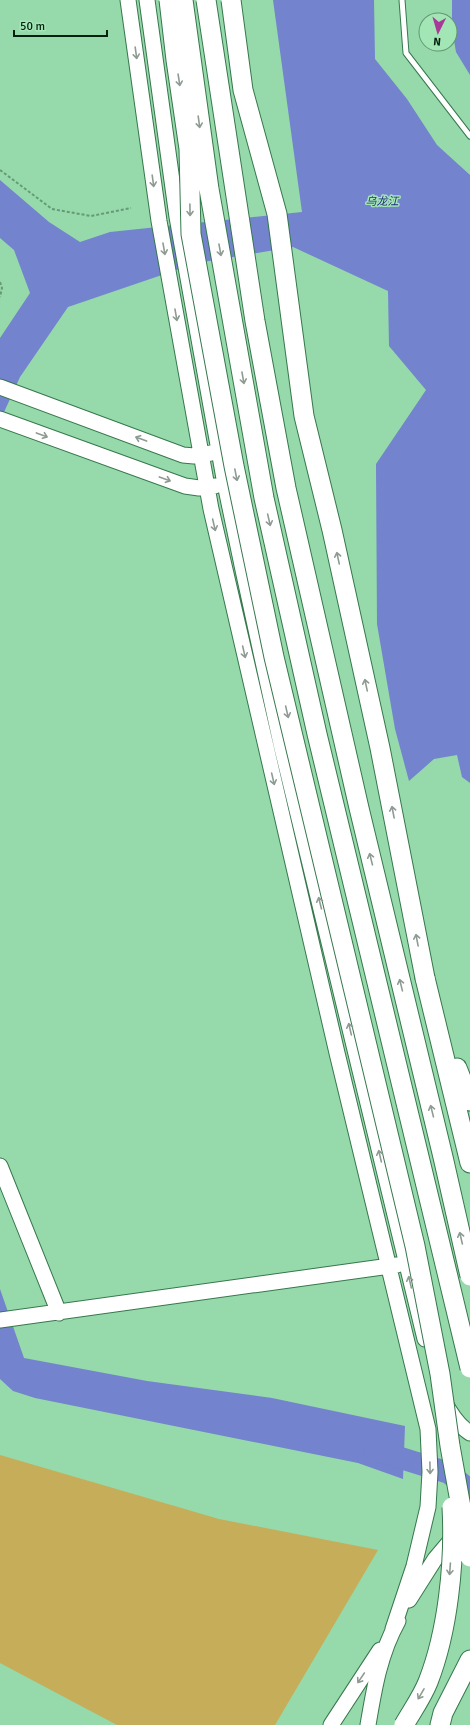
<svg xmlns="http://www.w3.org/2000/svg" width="470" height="1725" font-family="Signika,'Noto Sans SC',sans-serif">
  <rect width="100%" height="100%" fill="#96d9aa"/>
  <path fill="#c6ad59" d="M 0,1455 L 219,1519 L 378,1550 L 275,1725 L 117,1725 L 0,1663 Z"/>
  <path fill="#7383ce" d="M 273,0 L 374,0 L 375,59 L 407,99 L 437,145 L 470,175 L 470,783 L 462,777 L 457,755 L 434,759 L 409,781 L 395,729 L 377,624 L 376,464 L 426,390 L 389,346 L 388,291 L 293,247 L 197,263 L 68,307 L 20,377 L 0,421 L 0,338 L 30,293 L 14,250 L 0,238 L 0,180 L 49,222 L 80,242 L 110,232 L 302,212 Z
    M 452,0 L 470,0 L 470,75 L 456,52 L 452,29 Z
    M 0,1289 L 24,1358 L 147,1381 L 272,1398 L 405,1426 L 403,1479 L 358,1463 L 35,1398 L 13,1391 L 0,1379 Z"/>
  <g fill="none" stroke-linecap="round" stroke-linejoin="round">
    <path stroke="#7383ce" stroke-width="22" d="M 375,1450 L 449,1473 L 470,1491"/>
    <defs>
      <path id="lane" d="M 402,0 L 406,53 L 470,136"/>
      <path id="secondary" d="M 128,0 L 159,221 L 211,509 L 337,1053 L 428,1429 L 430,1472 L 428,1507 L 414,1566 L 393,1629
        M 147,0 L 177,217 L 225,484 L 243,570 L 281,744 L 425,1339
        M 0,387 L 183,455 L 194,456 L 211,453
        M 0,419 L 185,486 L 199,488 L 215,486
        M 0,1166 L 59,1313
        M 0,1320 L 397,1265
        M 444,1401 C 450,1413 459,1426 470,1433
        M 409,1600 L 435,1559 L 457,1533
        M 331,1725 L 380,1650
        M 368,1725 C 374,1689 380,1653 398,1621"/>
      <path id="highway" d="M 425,978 L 470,1163
        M 457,1068 L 470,1101
        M 440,1725 L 443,1713 L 470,1660"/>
    </defs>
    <use href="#lane" stroke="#36784d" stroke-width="7"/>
    <use href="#secondary" stroke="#36784d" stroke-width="17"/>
    <use href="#highway" stroke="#36784d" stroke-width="21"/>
    <path stroke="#649a75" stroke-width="2" stroke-dasharray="3 2" stroke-linecap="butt" d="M 0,170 L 52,209 L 91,216 L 131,208
      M 0,282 L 2,288 L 0,297"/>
    <use href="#lane" stroke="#fff" stroke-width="5"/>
    <use href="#secondary" stroke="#fff" stroke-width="15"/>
    <use href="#highway" stroke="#fff" stroke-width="19"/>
    <defs>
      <path id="highway-bridge" d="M 169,0 L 176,60 L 189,149 L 191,234 L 234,466 L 274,657 L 415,1246 L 440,1374 L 450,1446 L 470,1557
        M 183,0 L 209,189 L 264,498 L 317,734 L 470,1368
        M 206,0 L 255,321 L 286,488 L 359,808 L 443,1157 L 470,1276
        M 231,0 L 243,90 L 277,214 L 304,416 L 332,530 L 380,748 L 425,978
        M 404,1725 C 412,1711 422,1697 428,1682 C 448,1631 455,1562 452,1507"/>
    </defs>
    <use href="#highway-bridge" stroke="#36784d" stroke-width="21" stroke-linecap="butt"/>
    <use href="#highway-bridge" stroke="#fff" stroke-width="19"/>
  </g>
  <defs><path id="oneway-shaft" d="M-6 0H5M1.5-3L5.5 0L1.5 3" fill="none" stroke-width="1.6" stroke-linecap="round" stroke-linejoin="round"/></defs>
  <g stroke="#8e9b93">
    <use href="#oneway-shaft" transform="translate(136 53) rotate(82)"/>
    <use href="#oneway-shaft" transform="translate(179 80) rotate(81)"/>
    <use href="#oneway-shaft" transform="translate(199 122) rotate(82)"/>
    <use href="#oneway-shaft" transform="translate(153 181) rotate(82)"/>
    <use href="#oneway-shaft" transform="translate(190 210) rotate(89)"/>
    <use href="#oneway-shaft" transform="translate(164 249) rotate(80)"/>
    <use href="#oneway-shaft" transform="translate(220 250) rotate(80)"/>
    <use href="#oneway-shaft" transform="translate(176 315) rotate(80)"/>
    <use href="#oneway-shaft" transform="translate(243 378) rotate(80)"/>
    <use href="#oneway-shaft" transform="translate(42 435) rotate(20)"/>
    <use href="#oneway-shaft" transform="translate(141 439) rotate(-160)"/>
    <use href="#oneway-shaft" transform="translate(236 475) rotate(79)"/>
    <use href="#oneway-shaft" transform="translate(165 479) rotate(20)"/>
    <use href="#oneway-shaft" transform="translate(269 520) rotate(77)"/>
    <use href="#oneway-shaft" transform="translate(214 525) rotate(77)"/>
    <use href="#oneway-shaft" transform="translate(338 558) rotate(-102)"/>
    <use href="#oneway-shaft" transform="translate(244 652) rotate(77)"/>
    <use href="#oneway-shaft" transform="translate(366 685) rotate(-102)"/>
    <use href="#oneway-shaft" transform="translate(287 712) rotate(77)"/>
    <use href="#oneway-shaft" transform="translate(273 779) rotate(77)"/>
    <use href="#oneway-shaft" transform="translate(393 812) rotate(-101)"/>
    <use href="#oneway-shaft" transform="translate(371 859) rotate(-104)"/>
    <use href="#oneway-shaft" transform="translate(320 903) rotate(-104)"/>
    <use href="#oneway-shaft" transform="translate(417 940) rotate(-101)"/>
    <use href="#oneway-shaft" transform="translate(401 985) rotate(-104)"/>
    <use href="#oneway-shaft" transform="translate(350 1029) rotate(-103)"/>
    <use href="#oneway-shaft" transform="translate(432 1111) rotate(-104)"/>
    <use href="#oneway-shaft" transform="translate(380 1156) rotate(-103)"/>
    <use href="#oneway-shaft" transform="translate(461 1238) rotate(-103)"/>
    <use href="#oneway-shaft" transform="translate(410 1282) rotate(-103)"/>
    <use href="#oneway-shaft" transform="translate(430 1468) rotate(89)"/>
    <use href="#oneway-shaft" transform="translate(450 1569) rotate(94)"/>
    <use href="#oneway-shaft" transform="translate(361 1678) rotate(124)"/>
    <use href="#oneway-shaft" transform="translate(421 1694) rotate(120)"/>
  </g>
  <g text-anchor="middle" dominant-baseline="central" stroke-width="3" stroke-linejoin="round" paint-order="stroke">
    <g font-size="11" font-style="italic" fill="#232880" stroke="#a3e6b6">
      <text x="382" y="201">乌龙江</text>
    </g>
  </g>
  <g transform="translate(438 32) rotate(185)"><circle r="19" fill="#a3e6b6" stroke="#639773"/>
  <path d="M0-3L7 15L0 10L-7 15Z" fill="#a73a99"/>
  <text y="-6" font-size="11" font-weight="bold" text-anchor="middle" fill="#04200f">N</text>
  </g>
  <path d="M14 30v6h93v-6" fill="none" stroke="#04200f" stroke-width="2"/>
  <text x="20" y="30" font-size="12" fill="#04200f" stroke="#a3e6b6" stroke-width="3" paint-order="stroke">50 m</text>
</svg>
